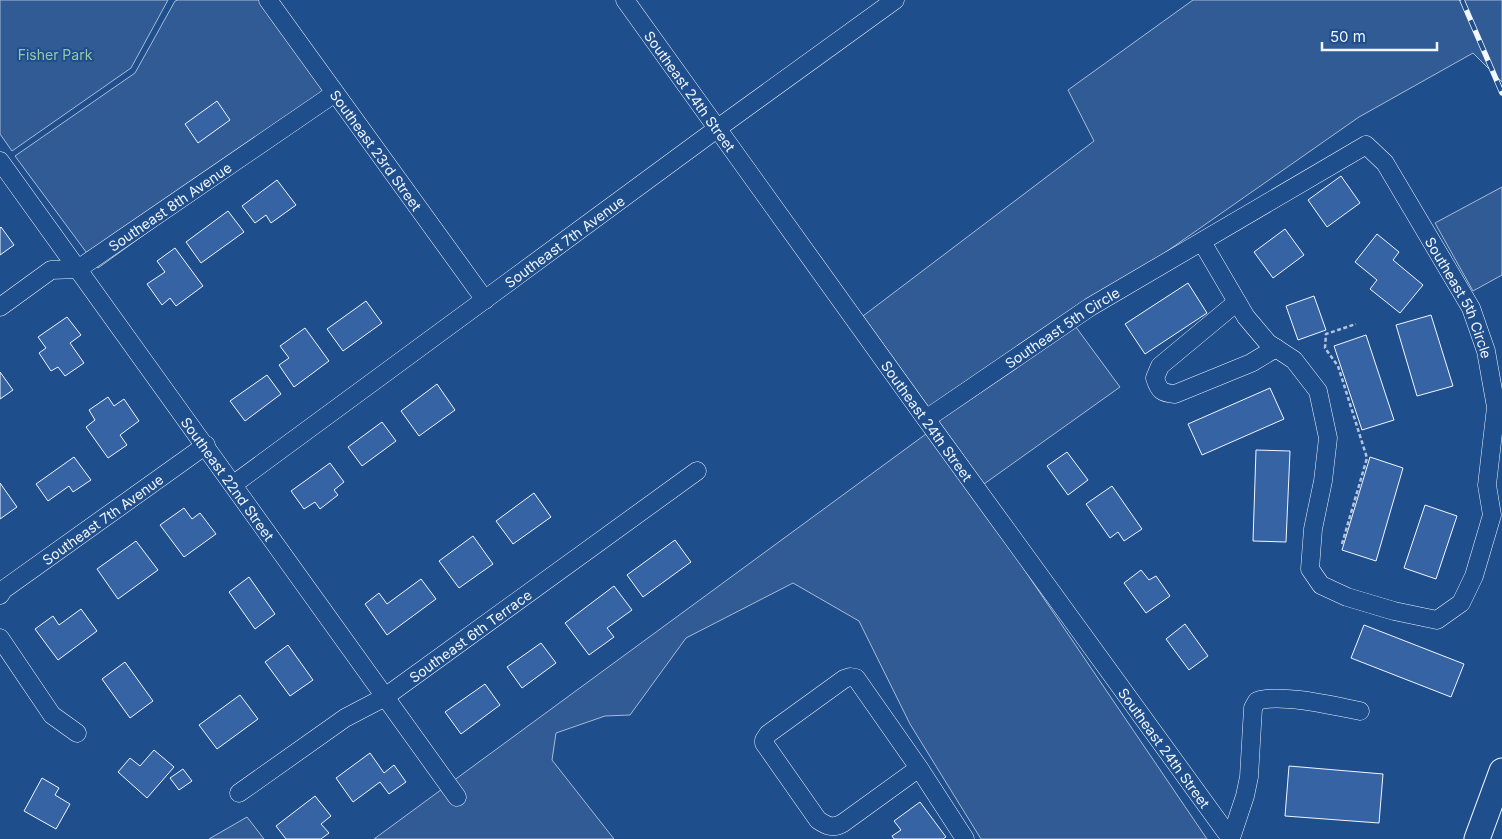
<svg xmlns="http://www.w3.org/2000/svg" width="1502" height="839" font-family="Inter,sans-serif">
  <rect width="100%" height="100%" fill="#1f4e8c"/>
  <path fill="#305b95" stroke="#a8bbd7" d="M 0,0 L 168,0 L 131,68 L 12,151 L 0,134 Z
    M 178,0 L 267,0 L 336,96 L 98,268 L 15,156 L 135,73 L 175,1 Z
    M 1193,0 L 1502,0 L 1502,82 L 1473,53 L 1359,117 L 1070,319 L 1120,387 L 984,484 L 863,316 L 1094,141 L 1068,90 Z
    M 1502,187 L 1502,275 L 1473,291 L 1435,223 Z
    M 926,434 L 1015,556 L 1207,839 L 981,839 L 910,724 L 859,621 L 793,583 L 686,638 L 630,715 L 605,716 L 556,733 L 552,760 L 614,839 L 374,839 Z
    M 247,817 L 264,839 L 209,839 Z"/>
  <path fill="#3563a3" stroke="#f2f6ff" d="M 217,101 L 230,120 L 198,143 L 185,124 Z
    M 1341,176 L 1360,203 L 1327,227 L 1308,200 Z
    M 277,180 L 296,205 L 271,223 L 266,215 L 255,223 L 242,206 Z
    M 228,211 L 244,232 L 201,263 L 186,242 Z
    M 1,227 L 14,245 L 0,255 L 0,228 Z
    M 1285,229 L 1304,255 L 1273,278 L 1254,252 Z
    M 1377,234 L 1399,252 L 1393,260 L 1423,285 L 1400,313 L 1370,289 L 1377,280 L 1355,262 Z
    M 175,248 L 203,286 L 176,306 L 170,298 L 162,305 L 147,284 L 165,272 L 157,261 Z
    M 1188,283 L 1207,313 L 1145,354 L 1125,324 Z
    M 1314,296 L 1326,330 L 1298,340 L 1286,306 Z
    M 366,301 L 382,323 L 343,351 L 327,329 Z
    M 1431,315 L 1453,386 L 1417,396 L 1396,325 Z
    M 67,317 L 81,335 L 70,343 L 84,363 L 65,376 L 58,367 L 51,371 L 39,353 L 46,348 L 38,337 Z
    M 305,328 L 329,361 L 294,387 L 279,365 L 289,358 L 280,346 Z
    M 1366,335 L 1394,420 L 1362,430 L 1334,346 Z
    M 0,372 L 13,390 L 0,399 Z
    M 267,375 L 281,394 L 245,421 L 230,401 Z
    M 437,384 L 455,410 L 419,436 L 401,411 Z
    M 1270,388 L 1284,419 L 1202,455 L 1188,424 Z
    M 108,397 L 114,406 L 124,399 L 139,421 L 120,435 L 127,445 L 108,458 L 86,427 L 95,420 L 89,410 Z
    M 382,422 L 396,441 L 362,466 L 348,447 Z
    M 1256,450 L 1290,451 L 1286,542 L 1253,541 Z
    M 1067,452 L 1088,480 L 1068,495 L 1047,466 Z
    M 74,457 L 91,480 L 73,492 L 69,486 L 48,501 L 36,484 Z
    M 1370,457 L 1403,468 L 1376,561 L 1342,550 Z
    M 330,463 L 344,482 L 334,490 L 338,495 L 320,509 L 315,502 L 304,509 L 291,491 Z
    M 0,483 L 17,507 L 0,519 Z
    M 1112,486 L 1142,529 L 1124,541 L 1118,532 L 1110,538 L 1086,504 Z
    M 534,493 L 551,517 L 513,544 L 496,521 Z
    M 1425,505 L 1457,516 L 1436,579 L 1404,568 Z
    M 184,508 L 192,519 L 200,513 L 216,534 L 184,557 L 160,525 Z
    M 473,536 L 493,564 L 459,588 L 439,561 Z
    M 675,540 L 691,562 L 643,597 L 627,575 Z
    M 136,541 L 158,570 L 118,599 L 97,569 Z
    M 1141,570 L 1149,580 L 1156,576 L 1170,596 L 1146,613 L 1124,583 Z
    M 249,577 L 275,614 L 255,629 L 229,592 Z
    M 421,579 L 436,599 L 387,635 L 365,604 L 379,593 L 387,604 Z
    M 614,586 L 632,610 L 607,628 L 614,637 L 589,655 L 565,623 Z
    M 81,609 L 97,631 L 58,660 L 35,629 L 53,616 L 59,625 Z
    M 1185,624 L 1208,656 L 1189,670 L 1166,639 Z
    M 1364,625 L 1464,664 L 1451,697 L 1351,658 Z
    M 541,643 L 556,663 L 522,688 L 507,667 Z
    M 288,645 L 313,680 L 290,696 L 265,662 Z
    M 125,662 L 153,701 L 130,718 L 102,679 Z
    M 485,684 L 500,705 L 461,734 L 445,712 Z
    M 240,695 L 258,719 L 217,749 L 199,725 Z
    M 154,750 L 174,767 L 147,798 L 118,772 L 130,758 L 140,766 Z
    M 370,753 L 384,773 L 394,765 L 406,782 L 389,794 L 380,782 L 353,802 L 336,778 Z
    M 1289,766 L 1383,774 L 1379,823 L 1285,816 Z
    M 183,769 L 192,781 L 179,790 L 170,778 Z
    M 42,778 L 59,788 L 55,795 L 70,804 L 56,829 L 24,811 Z
    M 315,796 L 331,816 L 321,824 L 329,833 L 321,839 L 286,839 L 276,826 Z
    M 920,802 L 946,837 L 943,839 L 894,839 L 892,836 L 901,830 L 894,821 Z"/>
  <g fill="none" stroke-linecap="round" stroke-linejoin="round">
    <defs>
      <g id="minor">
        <path id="s1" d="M 268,0 L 485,300"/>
        <path id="s2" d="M 625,0 L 926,419 L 1231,839"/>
        <path id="s3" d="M 0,161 L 457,797"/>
        <path d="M 1237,302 L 1160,366 L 1155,378 C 1159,391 1162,393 1175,394 L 1251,363 L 1276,348"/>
        <path id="s4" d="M 0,307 L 51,270 L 78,269 L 335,93"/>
        <path id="s5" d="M 926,419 L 1090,307 L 1366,145 L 1385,163 L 1471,308 L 1486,351 L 1496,407 L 1487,485 L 1492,515 L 1474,576 L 1461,603 L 1437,620 L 1394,611 L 1347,597 L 1321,585 L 1310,569 L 1313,529 L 1323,481 L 1328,438 L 1318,391 L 1294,360 L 1268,343 L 1246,317 L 1202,242"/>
        <path id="s6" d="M 234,484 L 718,128 L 895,0"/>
        <path id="s7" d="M 0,595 L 3,590 L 206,445"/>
        <path d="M 0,638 L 52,715 L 77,733"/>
        <path d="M 919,768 L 843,823 C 833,829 827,826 818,820 L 764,743 L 764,740 L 768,734 L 844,679 L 850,677 L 856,678 L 919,768 L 965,839"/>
        <path id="s8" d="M 239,793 L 345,718 L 385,697 L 697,471"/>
        <path d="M 1231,838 L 1245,796 L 1249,777 L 1253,708 L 1257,701 C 1281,693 1334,706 1360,711"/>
      </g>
      <path id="highway" d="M 1477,839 L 1502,771"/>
    </defs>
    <use href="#minor" stroke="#f2f6ff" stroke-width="19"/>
    <use href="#highway" stroke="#f2f6ff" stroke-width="27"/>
    <path stroke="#b3c4dc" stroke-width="2.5" stroke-dasharray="4 2.5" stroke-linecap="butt" d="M 1342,544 L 1367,458 L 1338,366 L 1325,348 L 1326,334 L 1356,324"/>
    <use href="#minor" stroke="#1f4e8c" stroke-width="18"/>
    <use href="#highway" stroke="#1f4e8c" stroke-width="25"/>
    <defs>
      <path id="rail" d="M 1462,0 L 1502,93"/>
    </defs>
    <use href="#rail" stroke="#f2f6ff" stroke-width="5.5"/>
    <use href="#rail" stroke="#1f4e8c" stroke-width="4" stroke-dasharray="11" stroke-linecap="butt"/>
  </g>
  <g text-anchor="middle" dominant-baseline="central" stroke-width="4" stroke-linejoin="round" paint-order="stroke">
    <g font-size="14" fill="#97c8a6" stroke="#1f4e8c">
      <text x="55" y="54">Fisher Park</text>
    </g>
    <g font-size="14" fill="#f2f6ff" stroke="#1f4e8c">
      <text stroke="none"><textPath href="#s2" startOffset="112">Southeast 24th Street</textPath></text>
      <text stroke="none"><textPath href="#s1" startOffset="185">Southeast 23rd Street</textPath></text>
      <text stroke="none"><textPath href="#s4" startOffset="201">Southeast 8th Avenue</textPath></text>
      <text stroke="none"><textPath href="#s6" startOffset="410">Southeast 7th Avenue</textPath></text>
      <text stroke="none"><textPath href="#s5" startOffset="699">Southeast 5th Circle</textPath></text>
      <text stroke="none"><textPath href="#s5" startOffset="164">Southeast 5th Circle</textPath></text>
      <text stroke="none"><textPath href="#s2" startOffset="518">Southeast 24th Street</textPath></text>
      <text stroke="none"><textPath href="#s3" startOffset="391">Southeast 22nd Street</textPath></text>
      <text stroke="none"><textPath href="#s7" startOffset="128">Southeast 7th Avenue</textPath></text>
      <text stroke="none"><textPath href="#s8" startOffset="280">Southeast 6th Terrace</textPath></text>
      <text stroke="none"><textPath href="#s2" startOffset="922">Southeast 24th Street</textPath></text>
    </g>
  </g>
  <path d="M1322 42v8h115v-8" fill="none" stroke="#f2f6ff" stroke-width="2.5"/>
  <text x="1330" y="42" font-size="15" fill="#f2f6ff" stroke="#1f4e8c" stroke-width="4" paint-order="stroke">50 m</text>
</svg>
